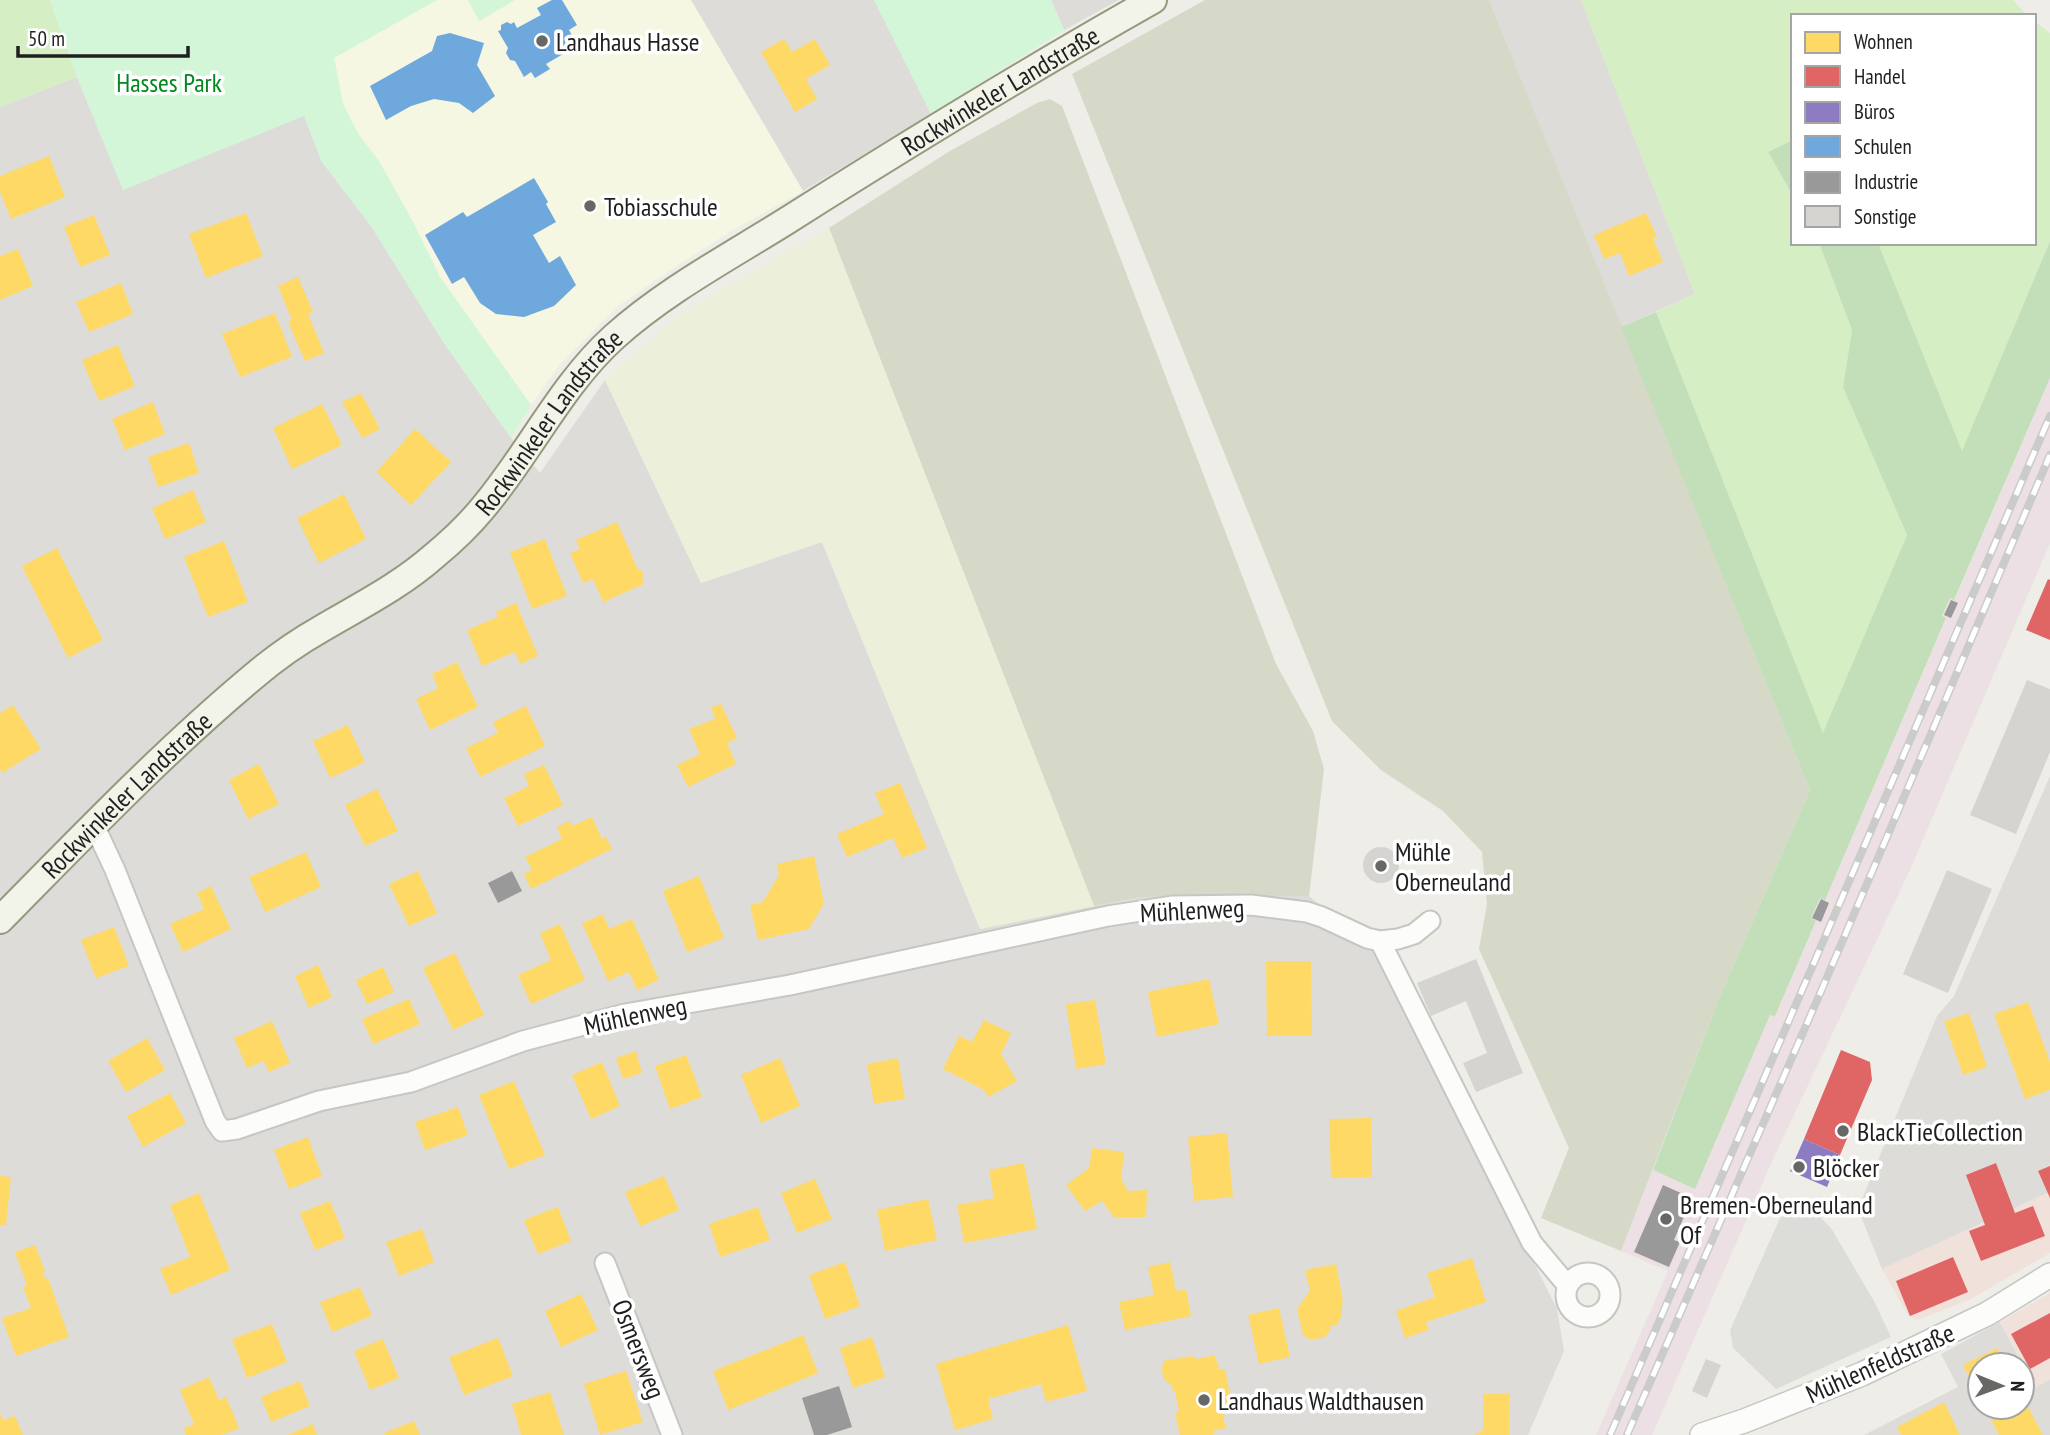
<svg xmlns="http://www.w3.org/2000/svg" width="2050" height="1435" font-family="'PT Sans Narrow',sans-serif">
  <rect width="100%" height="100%" fill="#eeede7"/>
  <path fill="#dddcd9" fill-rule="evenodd" d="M 691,0 L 874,0 L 931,114 L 803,191 Z
    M 1051,0 L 1119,0 L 1064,30 Z
    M 1489,0 L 1581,0 L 1695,294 L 1621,327 Z
    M 77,77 L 123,189 L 304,115 L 322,162 L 371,226 L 444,343 L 511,438 L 540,473 L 605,380 L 701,583 L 822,542 L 980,929 L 1140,897 L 1309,896 L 1382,956 L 1557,1309 L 1564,1351 L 1528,1435 L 0,1435 L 0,107 Z
    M 2050,776 L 2050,1192 L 1882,1269 L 1858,1209 L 1937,1016 L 1954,996 Z
    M 2000,1322 L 2035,1388 L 2050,1379 L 2050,1435 L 1864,1435 L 1958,1387 L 1941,1354 ZM 1980,1365 L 2022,1365 L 2022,1407 L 1980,1407 Z"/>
  <path fill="#f1e1db" d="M 2050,1192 L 2050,1253 L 1969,1300 L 1918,1320 L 1909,1317 L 1882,1269 Z
    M 2050,1293 L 2050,1379 L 2035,1388 L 2000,1322 Z"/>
  <path fill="#ece0e5" d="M 2050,378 L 2050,543 L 1909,872 L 1774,1157 L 1652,1435 L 1596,1435 L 1668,1271 L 1621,1251 L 1653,1170 L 1695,1188 L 1770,1014 L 1775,1016 L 1816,922 L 1811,919 L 1820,897 L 1825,899 L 1946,619 L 1942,617 L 1950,598 L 1955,599 Z"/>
  <path fill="#f5f7e3" d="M 437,0 L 468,0 L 480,21 L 515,0 L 691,0 L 803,191 L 733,230 L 672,269 L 618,306 L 560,364 L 531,405 L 440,277 L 412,220 L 379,161 L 359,135 L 343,104 L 334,57 Z"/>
  <path fill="#d6d8c8" d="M 1205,0 L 1489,0 L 1810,790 L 1718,1001 L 1621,1251 L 1541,1218 L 1569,1148 L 1479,949 L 1487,904 L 1482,852 L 1443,811 L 1381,770 L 1332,721 L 1072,74 Z
    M 1050,99 L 1062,106 L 1276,664 L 1313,731 L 1324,769 L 1309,896 L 1140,897 L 1094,906 L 829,228 L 950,151 L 1037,103 Z"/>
  <path fill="#ecefd9" d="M 829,228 L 1094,906 L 980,929 L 822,542 L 701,583 L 605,380 L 683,312 Z"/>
  <path fill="#d5eec3" d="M 0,0 L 50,0 L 77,77 L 0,107 Z
    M 1581,0 L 2013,0 L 2027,16 L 1793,16 L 1793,140 L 1768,152 L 1793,196 L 1793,243 L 1819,243 L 1852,330 L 1843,387 L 1907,535 L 1823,734 L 1656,312 L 1695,294 Z
    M 2034,21 L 2050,33 L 2050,241 L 1962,452 L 1878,243 L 2034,243 Z"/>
  <path fill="#c3dfba" d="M 1793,140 L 1793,196 L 1768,152 Z
    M 2050,241 L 2050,378 L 1954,600 L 1950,598 L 1942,616 L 1946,618 L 1825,900 L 1820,898 L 1811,918 L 1816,921 L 1775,1016 L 1770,1015 L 1695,1189 L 1653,1170 L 1718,1001 L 1810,790 L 1621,327 L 1656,312 L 1823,733 L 1907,535 L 1843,387 L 1852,330 L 1819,243 L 1878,243 L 1962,451 Z"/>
  <path fill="#d4f6d8" d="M 50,0 L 437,0 L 334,58 L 343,104 L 359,135 L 379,161 L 412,220 L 440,277 L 531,405 L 511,438 L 444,343 L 371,226 L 322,162 L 304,116 L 123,190 L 77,77 Z
    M 468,0 L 515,0 L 479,21 Z
    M 874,0 L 1051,0 L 1064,30 L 931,114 Z"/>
  <path fill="#dcdcd9" d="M 1796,1210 L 1814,1211 L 1831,1228 L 1875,1303 L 1891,1337 L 1776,1389 L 1733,1348 L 1730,1330 L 1780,1218 Z"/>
  <path fill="#ffd966" d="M 784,39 L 792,52 L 815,39 L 830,65 L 806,79 L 817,99 L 795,112 L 761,52 Z
    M 49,156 L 65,197 L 11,219 L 0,192 L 0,176 Z
    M 246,213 L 263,256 L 206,278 L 189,234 Z
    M 1646,213 L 1657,237 L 1653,238 L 1663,262 L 1629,276 L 1620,253 L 1604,259 L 1594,235 Z
    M 94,215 L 110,255 L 80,267 L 64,227 Z
    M 18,249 L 33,286 L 0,300 L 0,256 Z
    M 298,277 L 313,312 L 308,314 L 324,353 L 305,361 L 288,322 L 292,320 L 278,286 Z
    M 121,283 L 133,314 L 89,332 L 76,302 Z
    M 275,313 L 292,357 L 240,377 L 222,334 Z
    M 118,345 L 135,386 L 99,401 L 82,360 Z
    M 361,393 L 380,429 L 362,438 L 342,402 Z
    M 153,402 L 165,434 L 125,450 L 112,419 Z
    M 322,404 L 342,445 L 292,469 L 273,428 Z
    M 415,429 L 451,462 L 411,505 L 376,472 Z
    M 189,443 L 199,473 L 158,487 L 148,457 Z
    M 193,490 L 206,522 L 165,539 L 152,508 Z
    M 344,494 L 366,539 L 319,563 L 297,518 Z
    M 617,522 L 638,570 L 641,569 L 644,577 L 642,578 L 644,584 L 603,602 L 593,579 L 583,583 L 570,553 L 580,549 L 576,540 Z
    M 545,539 L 567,596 L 532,609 L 510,552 Z
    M 224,541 L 248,602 L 208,617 L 184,557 Z
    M 57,548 L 103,640 L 68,658 L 22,566 Z
    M 516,603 L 538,656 L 520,664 L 515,652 L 482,666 L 467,630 L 498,617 L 496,612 Z
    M 457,662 L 478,707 L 430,730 L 416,699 L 438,688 L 432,674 Z
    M 721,704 L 737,738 L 727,743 L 736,764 L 688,787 L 677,765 L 700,754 L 689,729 L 715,719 L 711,707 Z
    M 13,705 L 41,749 L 2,773 L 0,769 L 0,713 Z
    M 526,706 L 545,746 L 480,777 L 466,748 L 498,733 L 493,722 Z
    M 348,725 L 365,762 L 330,778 L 313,741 Z
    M 259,764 L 279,804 L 248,819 L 229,780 Z
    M 544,765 L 563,805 L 518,826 L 504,798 L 529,786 L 524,774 Z
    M 900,783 L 927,848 L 902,858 L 893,838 L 847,857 L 837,834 L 884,814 L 875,793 Z
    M 377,789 L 398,831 L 365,846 L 345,805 Z
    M 592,817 L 602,839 L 606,837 L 612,849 L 531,889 L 524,874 L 532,870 L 525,857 L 562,839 L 557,827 L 569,821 L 572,826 Z
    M 306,852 L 321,887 L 265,912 L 249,877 Z
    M 814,856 L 824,903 L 809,929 L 758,940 L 750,905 L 763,902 L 779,875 L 777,864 Z
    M 418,871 L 437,913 L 409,926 L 389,884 Z
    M 699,876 L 724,938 L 687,952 L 663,891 Z
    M 211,886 L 231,929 L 183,952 L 170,924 L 204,909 L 197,893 Z
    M 603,914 L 609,929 L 632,919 L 659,980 L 637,990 L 629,972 L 608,981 L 582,923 Z
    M 560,924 L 585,980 L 531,1004 L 518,975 L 551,960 L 540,933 Z
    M 114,927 L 129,966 L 96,978 L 81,940 Z
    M 455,953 L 484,1015 L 453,1030 L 423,968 Z
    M 1266,961 L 1311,961 L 1312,1036 L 1267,1036 Z
    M 318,965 L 332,997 L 309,1008 L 295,976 Z
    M 383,967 L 394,992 L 367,1004 L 356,980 Z
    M 1209,979 L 1219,1024 L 1157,1037 L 1148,992 Z
    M 409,999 L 420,1024 L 373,1044 L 362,1019 Z
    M 1095,1000 L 1106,1064 L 1076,1069 L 1066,1004 Z
    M 2028,1002 L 2050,1062 L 2050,1090 L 2025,1099 L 1994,1014 Z
    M 1969,1013 L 1987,1067 L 1963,1075 L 1944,1021 Z
    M 984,1020 L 1011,1033 L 1001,1054 L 1017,1081 L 988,1097 L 984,1090 L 943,1069 L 959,1036 L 972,1042 Z
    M 272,1021 L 290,1063 L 269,1072 L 264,1061 L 247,1068 L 234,1038 Z
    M 147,1038 L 165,1070 L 126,1092 L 108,1061 Z
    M 636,1051 L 642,1073 L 623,1079 L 616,1058 Z
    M 686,1055 L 702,1097 L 670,1109 L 655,1066 Z
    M 780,1058 L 800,1106 L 761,1123 L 741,1075 Z
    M 898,1058 L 905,1099 L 874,1104 L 867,1064 Z
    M 602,1062 L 620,1106 L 591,1119 L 572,1075 Z
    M 514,1081 L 545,1155 L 509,1169 L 479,1095 Z
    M 170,1093 L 186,1123 L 143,1147 L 127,1116 Z
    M 458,1107 L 468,1135 L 425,1150 L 415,1122 Z
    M 1371,1118 L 1372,1177 L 1331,1178 L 1329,1119 Z
    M 1227,1133 L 1233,1197 L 1194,1201 L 1188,1137 Z
    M 308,1137 L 322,1176 L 289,1189 L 274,1150 Z
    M 1092,1148 L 1124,1152 L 1121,1179 L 1128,1191 L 1147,1190 L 1146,1217 L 1114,1217 L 1102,1201 L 1085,1211 L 1066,1185 L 1089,1168 Z
    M 1024,1163 L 1037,1229 L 964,1243 L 957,1205 L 994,1198 L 989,1170 Z
    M 0,1176 L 11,1177 L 6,1225 L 0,1225 Z
    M 664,1176 L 679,1210 L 640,1226 L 625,1192 Z
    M 815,1179 L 832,1219 L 797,1233 L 781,1193 Z
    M 199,1193 L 230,1270 L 171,1295 L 160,1269 L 190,1257 L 170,1205 Z
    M 928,1199 L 937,1240 L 885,1251 L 877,1210 Z
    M 330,1201 L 345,1238 L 315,1250 L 300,1213 Z
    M 558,1207 L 571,1241 L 538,1254 L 524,1220 Z
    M 758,1207 L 770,1240 L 720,1257 L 709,1224 Z
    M 422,1229 L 434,1262 L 399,1276 L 386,1242 Z
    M 35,1245 L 45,1272 L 43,1273 L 45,1279 L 48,1278 L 69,1337 L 16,1356 L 2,1318 L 31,1308 L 23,1287 L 27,1285 L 15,1252 Z
    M 1472,1258 L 1486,1302 L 1426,1322 L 1429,1330 L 1405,1338 L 1396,1311 L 1435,1297 L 1427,1273 Z
    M 845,1262 L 860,1306 L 825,1319 L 809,1275 Z
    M 1170,1262 L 1176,1291 L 1186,1289 L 1191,1316 L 1125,1330 L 1119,1302 L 1154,1295 L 1148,1267 Z
    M 1336,1264 L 1343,1301 L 1342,1305 L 1342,1315 L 1337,1325 L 1330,1326 L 1331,1329 L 1325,1337 L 1311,1340 L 1303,1335 L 1297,1309 L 1310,1291 L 1305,1270 Z
    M 360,1287 L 372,1316 L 332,1332 L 320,1302 Z
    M 581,1294 L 598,1330 L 561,1347 L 545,1311 Z
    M 1279,1308 L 1290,1357 L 1259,1364 L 1248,1315 Z
    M 272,1324 L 287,1362 L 247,1378 L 232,1339 Z
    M 1068,1325 L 1087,1391 L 1046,1402 L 1041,1384 L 988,1399 L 993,1419 L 955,1430 L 936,1364 Z
    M 803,1335 L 818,1373 L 728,1410 L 713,1371 Z
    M 872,1337 L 885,1377 L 853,1388 L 840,1348 Z
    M 498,1338 L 513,1376 L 464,1395 L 449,1357 Z
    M 383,1339 L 399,1378 L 370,1390 L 354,1351 Z
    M 1997,1348 L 2006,1365 L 1980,1365 L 1980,1398 L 1963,1365 Z
    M 1214,1355 L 1219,1366 L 1217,1370 L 1225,1369 L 1232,1406 L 1224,1407 L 1225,1413 L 1223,1416 L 1226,1428 L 1213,1431 L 1214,1435 L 1180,1435 L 1175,1413 L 1179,1412 L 1175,1391 L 1173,1391 L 1171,1384 L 1167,1384 L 1166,1379 L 1164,1380 L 1161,1367 L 1164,1366 L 1163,1361 L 1192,1356 L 1197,1359 Z
    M 626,1371 L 643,1422 L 600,1435 L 584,1384 Z
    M 209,1377 L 219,1400 L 226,1397 L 239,1428 L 222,1435 L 186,1435 L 184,1428 L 194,1424 L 180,1390 Z
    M 300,1381 L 310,1406 L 271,1422 L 261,1397 Z
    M 550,1392 L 564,1435 L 521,1435 L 512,1404 Z
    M 1483,1394 L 1510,1394 L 1509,1435 L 1474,1435 L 1483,1430 Z
    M 2022,1396 L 2043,1435 L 1999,1435 L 1985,1407 L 2022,1407 Z
    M 1944,1402 L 1960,1435 L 1901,1435 L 1897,1427 Z
    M 0,1413 L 3,1420 L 15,1416 L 23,1435 L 0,1435 Z
    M 414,1421 L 420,1435 L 385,1435 L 384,1433 Z
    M 313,1424 L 317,1435 L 287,1435 Z"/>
  <path fill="#e06666" d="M 2048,579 L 2050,580 L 2050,640 L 2026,630 Z
    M 1841,1050 L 1870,1062 L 1872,1080 L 1840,1155 L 1804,1139 Z
    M 1996,1163 L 2015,1213 L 2033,1206 L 2045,1236 L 1981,1261 L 1969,1231 L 1985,1225 L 1966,1175 Z
    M 2050,1166 L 2050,1198 L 2038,1171 Z
    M 1953,1257 L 1968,1292 L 1910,1316 L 1896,1281 Z
    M 2050,1313 L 2050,1358 L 2030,1369 L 2011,1334 Z"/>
  <path fill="#8e7cc3" d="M 1804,1139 L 1840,1155 L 1827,1187 L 1790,1171 Z"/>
  <path fill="#6fa8dc" d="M 552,0 L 562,0 L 577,25 L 569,30 L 573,37 L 579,39 L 582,44 L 580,49 L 575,52 L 570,50 L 546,64 L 550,69 L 535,78 L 531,72 L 524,77 L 515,61 L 510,60 L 506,53 L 508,48 L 498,31 L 501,30 L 501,25 L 507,22 L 511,24 L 514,22 L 517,28 L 541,15 L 537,8 Z
    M 450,33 L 484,43 L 477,65 L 495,96 L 473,113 L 459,103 L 434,99 L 411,106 L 386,120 L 370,86 L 432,51 L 437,36 Z
    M 534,178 L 548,202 L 546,204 L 556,222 L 533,235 L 549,263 L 560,256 L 576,285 L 554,306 L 524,317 L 496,314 L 480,303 L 464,277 L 452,284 L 425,235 L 463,212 L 467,217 Z"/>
  <path fill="#999" d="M 1951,600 L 1958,603 L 1951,618 L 1944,615 Z
    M 512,871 L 522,891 L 498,903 L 488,883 Z
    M 1821,899 L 1829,903 L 1821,922 L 1812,918 Z
    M 1663,1185 L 1692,1198 L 1674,1240 L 1680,1242 L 1669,1267 L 1634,1252 Z
    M 839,1386 L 852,1427 L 827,1435 L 814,1435 L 802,1398 Z"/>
  <path fill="#d6d4d0" d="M 2027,680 L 2050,689 L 2050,752 L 2016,834 L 1970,815 Z
    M1363 865a18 18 0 1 1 36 0a18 18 0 1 1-36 0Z
    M 1947,870 L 1992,889 L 1948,993 L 1903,974 Z
    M 1476,959 L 1523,1073 L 1476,1092 L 1463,1063 L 1487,1053 L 1466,1001 L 1431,1016 L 1417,983 Z
    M 1706,1359 L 1721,1365 L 1707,1398 L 1692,1391 Z"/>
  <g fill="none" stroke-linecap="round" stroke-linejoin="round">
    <defs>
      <path id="minor" d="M 94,825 L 115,870 L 215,1121 L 222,1131 L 237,1129 L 319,1101 L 411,1082 L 523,1041 L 625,1014 L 790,985 L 1108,916 L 1173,906 L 1251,905 L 1307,912 L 1322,917 L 1367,938 L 1380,941 L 1398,939 L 1414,934 L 1430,921
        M 1380,941 L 1532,1243 L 1568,1286
        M 605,1263 L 672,1435
        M1566 1295a22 22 0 1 1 44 0a22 22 0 1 1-44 0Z"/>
      <path id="tertiary" d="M 1702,1435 L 1744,1421 L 1862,1374 L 1987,1314 L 2050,1275"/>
      <g id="secondary">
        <path id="s1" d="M 0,920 C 82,837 164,751 254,676 C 274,659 298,642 321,629 C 360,606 400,586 434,556 C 451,542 468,526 482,509 C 529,454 560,386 614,337 C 665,291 729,257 788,220 C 908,144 1029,70 1153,0"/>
      </g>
    </defs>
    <use href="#minor" stroke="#c6c6c3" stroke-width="23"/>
    <use href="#tertiary" stroke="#c6c6c3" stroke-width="26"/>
    <use href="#secondary" stroke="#94997e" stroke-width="30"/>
    <use href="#minor" stroke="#fcfcfb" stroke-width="19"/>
    <use href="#tertiary" stroke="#fcfcfb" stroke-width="23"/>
    <use href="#secondary" stroke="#f2f4ea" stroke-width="26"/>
    <defs>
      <path id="rail" d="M 1610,1435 L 2050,416
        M 1627,1435 L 1822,989 L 2050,455"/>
    </defs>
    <use href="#rail" stroke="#cbcbca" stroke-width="8"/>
    <use href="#rail" stroke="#fff" stroke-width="5" stroke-dasharray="16" stroke-linecap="butt"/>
  </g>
  <g fill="#676765" stroke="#fff" stroke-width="2.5">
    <circle cx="542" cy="41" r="7"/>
    <circle cx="590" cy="206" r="7"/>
    <circle cx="1381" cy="866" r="7"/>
    <circle cx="1843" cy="1131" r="7"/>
    <circle cx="1799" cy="1167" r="7"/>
    <circle cx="1666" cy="1219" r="7"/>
    <circle cx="1204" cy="1400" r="7"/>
  </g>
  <g text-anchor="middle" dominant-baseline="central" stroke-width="7" stroke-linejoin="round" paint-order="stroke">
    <g font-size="26" fill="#1f1f1f" stroke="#fff" text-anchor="start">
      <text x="556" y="41">Landhaus Hasse</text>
      <text x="604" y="206">Tobiasschule</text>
      <text x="1395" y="851">Mühle<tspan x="1395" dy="30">Oberneuland</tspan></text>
      <text x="1857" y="1131">BlackTieCollection</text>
      <text x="1813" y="1167">Blöcker</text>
      <text x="1680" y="1204">Bremen-Oberneuland<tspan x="1680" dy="30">Of</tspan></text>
      <text x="1218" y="1400">Landhaus Waldthausen</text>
    </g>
    <g font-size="26" fill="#02881e" stroke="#fff">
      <text x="169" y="82">Hasses Park</text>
    </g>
    <g font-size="26" fill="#1f1f1f" stroke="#fff">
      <text stroke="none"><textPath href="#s1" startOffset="1312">Rockwinkeler Landstraße</textPath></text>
      <text stroke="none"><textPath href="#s1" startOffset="746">Rockwinkeler Landstraße</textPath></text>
      <text stroke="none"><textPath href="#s1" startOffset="178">Rockwinkeler Landstraße</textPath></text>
      <text transform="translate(1192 910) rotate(-3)">Mühlenweg</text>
      <text transform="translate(635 1015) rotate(-12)">Mühlenweg</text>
      <text transform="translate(639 1349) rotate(69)">Osmersweg</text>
      <text transform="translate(1880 1363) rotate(-24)">Mühlenfeldstraße</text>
    </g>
  </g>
  <rect x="1791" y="14" width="245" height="231" fill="#ffffff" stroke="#a5a5a5" stroke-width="2"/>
  <rect x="1805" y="32" width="35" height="21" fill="#ffd966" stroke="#a5a5a5" stroke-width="2"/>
  <text x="1854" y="49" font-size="21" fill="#1f1f1f">Wohnen</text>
  <rect x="1805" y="66" width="35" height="21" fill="#e06666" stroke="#a5a5a5" stroke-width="2"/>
  <text x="1854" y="84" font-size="21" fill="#1f1f1f">Handel</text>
  <rect x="1805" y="102" width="35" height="21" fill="#8e7cc3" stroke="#a5a5a5" stroke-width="2"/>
  <text x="1854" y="119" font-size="21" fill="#1f1f1f">Büros</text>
  <rect x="1805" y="136" width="35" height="21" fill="#6fa8dc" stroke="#a5a5a5" stroke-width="2"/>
  <text x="1854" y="154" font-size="21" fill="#1f1f1f">Schulen</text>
  <rect x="1805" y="172" width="35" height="21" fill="#999999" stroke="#a5a5a5" stroke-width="2"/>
  <text x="1854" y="189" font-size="21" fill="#1f1f1f">Industrie</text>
  <rect x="1805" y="206" width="35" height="21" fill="#d6d4d0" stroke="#a5a5a5" stroke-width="2"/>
  <text x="1854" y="224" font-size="21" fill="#1f1f1f">Sonstige</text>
  <g transform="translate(2001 1386) rotate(91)"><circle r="33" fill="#ffffff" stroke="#a5a5a5" stroke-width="2"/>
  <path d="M0-5L12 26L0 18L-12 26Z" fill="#676765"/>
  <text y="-10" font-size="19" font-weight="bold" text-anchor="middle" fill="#1f1f1f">N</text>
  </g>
  <path d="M18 46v10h170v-10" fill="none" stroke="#1f1f1f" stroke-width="3.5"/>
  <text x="28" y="46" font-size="21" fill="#1f1f1f" stroke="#ffffff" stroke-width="5" paint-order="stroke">50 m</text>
</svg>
